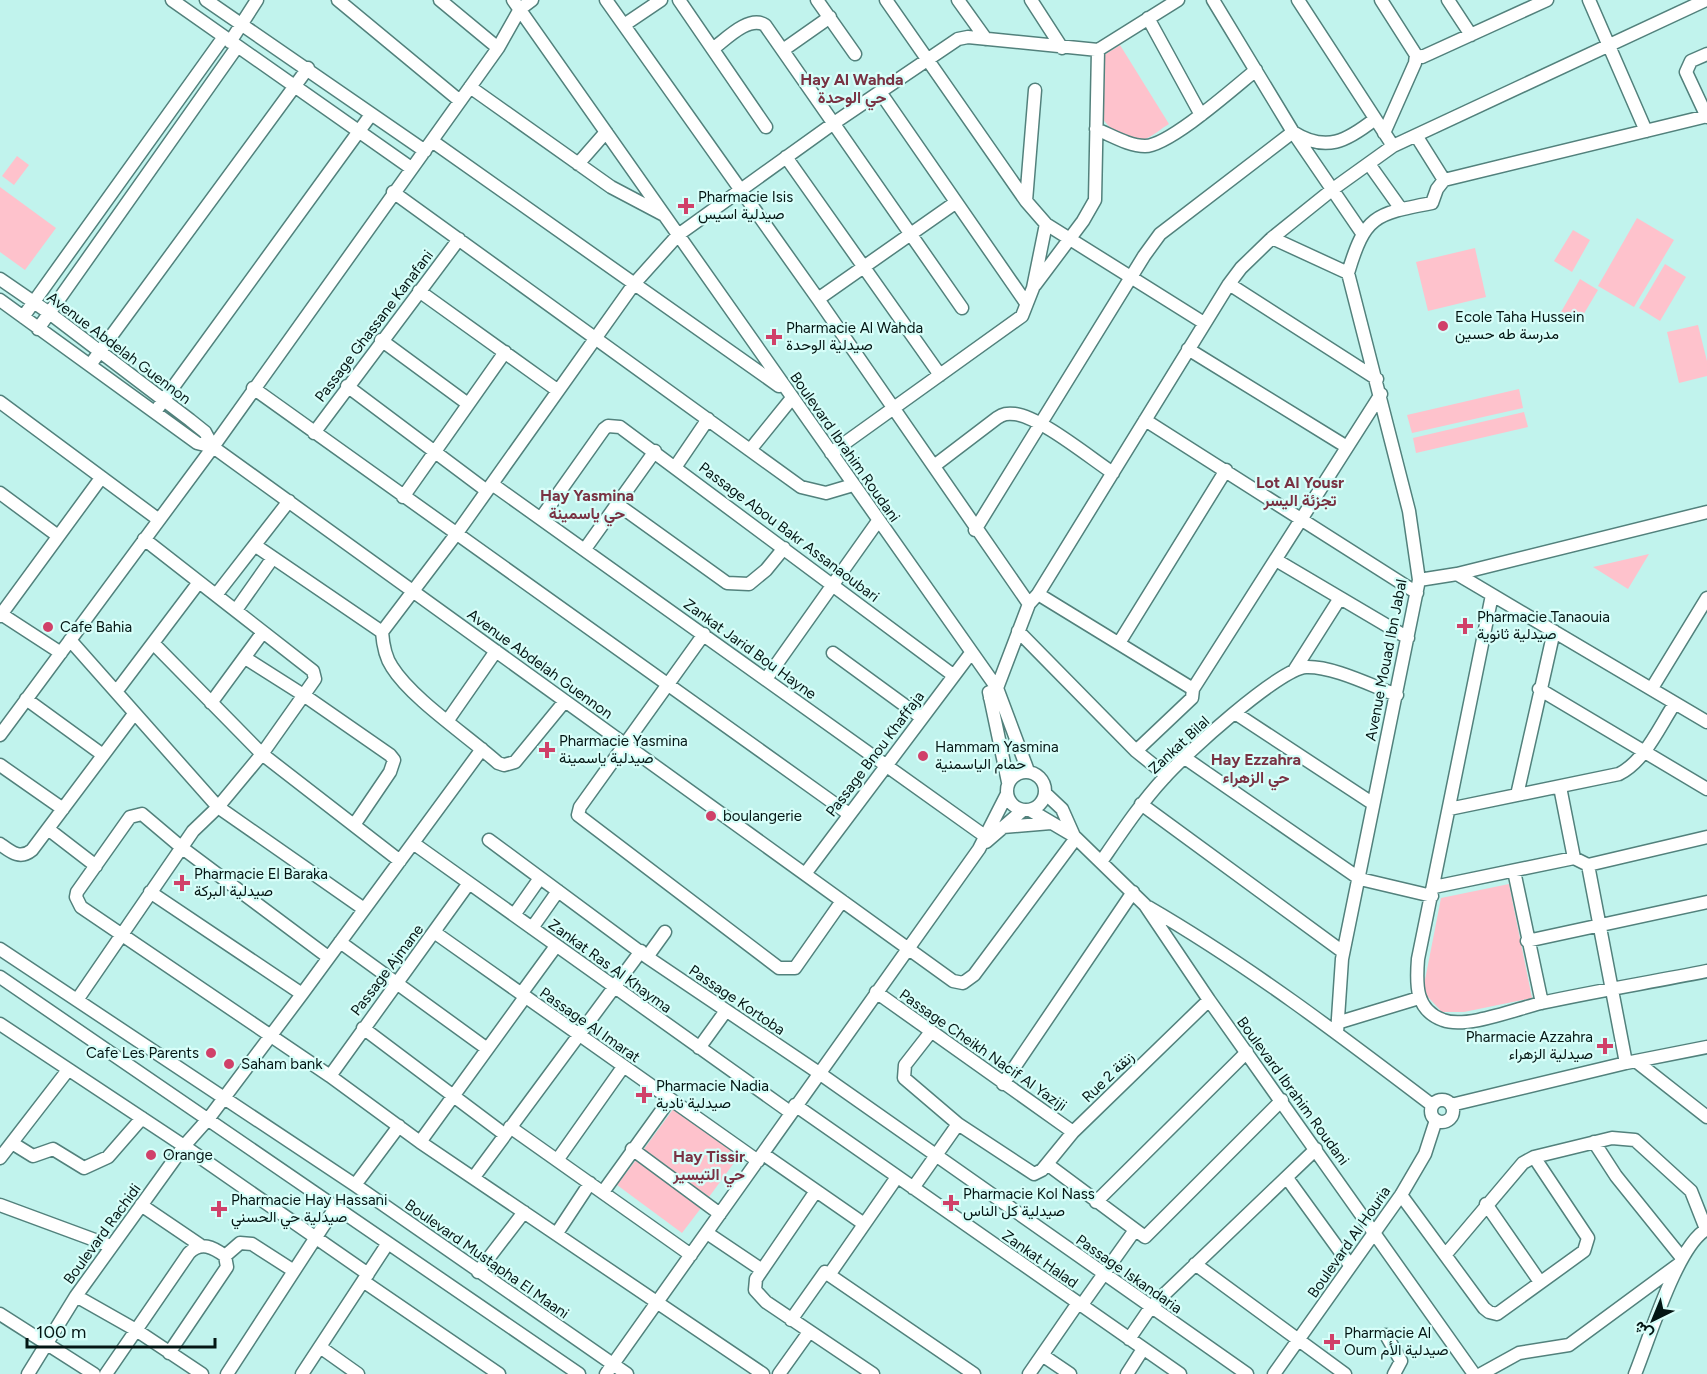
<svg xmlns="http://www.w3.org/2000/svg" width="1707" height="1374" font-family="Figtree,Vazirmatn,sans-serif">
  <rect width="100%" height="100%" fill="#c1f3ed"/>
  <path fill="#fec2cc" d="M 1120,45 L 1169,124 C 1162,128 1153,136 1145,139 C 1130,144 1107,128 1101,116 L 1101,57 Z
    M 17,156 L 29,165 L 14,185 L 2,176 Z
    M 0,187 L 56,228 L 25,270 L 0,252 Z
    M 1637,218 L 1674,240 L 1634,307 L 1598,286 Z
    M 1573,230 L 1590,240 L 1572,272 L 1554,261 Z
    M 1475,248 L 1486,297 L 1428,311 L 1416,262 Z
    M 1665,264 L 1686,277 L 1660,321 L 1639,308 Z
    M 1580,279 L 1598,290 L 1579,322 L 1561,312 Z
    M 1698,325 L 1707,361 L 1707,376 L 1679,383 L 1667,332 Z
    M 1519,389 L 1523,408 L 1412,433 L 1407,415 Z
    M 1524,412 L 1528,427 L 1416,453 L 1413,438 Z
    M 1649,554 L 1628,589 L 1593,567 Z
    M 1509,884 L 1532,998 L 1464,1012 L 1442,1012 L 1427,996 L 1424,985 L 1441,898 Z
    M 674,1108 L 739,1156 L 709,1197 L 644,1149 Z
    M 636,1160 L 701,1208 L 682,1233 L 617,1185 Z"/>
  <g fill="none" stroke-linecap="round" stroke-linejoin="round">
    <defs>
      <path id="minor" d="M 172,0 L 411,168
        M 206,0 L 425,151
        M 338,0 L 460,101
        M 440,0 L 498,48
        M 513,0 L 997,688 L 1028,771
        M 606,0 L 818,299 L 1029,604 L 997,688 L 990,698
        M 679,0 L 766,127
        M 817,0 L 855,54
        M 886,0 L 1026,201 L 1046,224 L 1204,323
        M 958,0 L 986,39
        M 1031,0 L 1062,48
        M 1213,0 L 1293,132 L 1362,233
        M 1298,0 L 1393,146
        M 1381,0 L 1416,55 L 1422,57 L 1547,0
        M 1448,0 L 1471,35
        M 1589,0 L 1646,131
        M 1148,18 L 1201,115
        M 624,25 L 661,0
        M 230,42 L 257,0
        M 714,48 C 726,39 749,15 765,25 L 962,308
        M 783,50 L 830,17
        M 470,87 L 611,187 L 664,215
        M 880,92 L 1026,303
        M 1707,117 L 1686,72 L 1691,61 L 1707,54
        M 1096,129 C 1111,135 1129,146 1145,146 C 1169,146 1235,87 1256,70
        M 1384,133 L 1415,63 L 1416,55
        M 1417,137 L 1444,180
        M 432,141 L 779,386
        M 786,157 L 940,375
        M 578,164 L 606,132
        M 1369,164 L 1401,209
        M 393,192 L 801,487 L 826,493 L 853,485
        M 1026,201 L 1035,90
        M 1272,238 L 1348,273 L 1409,511 L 1419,580 L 1342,959 L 1337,1033
        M 1348,273 C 1365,216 1374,214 1432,203 L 1437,189 L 1444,180 L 1707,116
        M 0,279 L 48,312 L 190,420 L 205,432 L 213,447
        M 1229,284 L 1377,379
        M 1035,285 L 1083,221 L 1095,200 L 1098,50
        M 419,291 L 557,390
        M 818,299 L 955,203
        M 0,300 L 197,443 L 213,447 L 953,981 L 963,983 L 974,975 L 1076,838
        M 23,317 L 223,38
        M 38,329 L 237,47
        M 381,340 L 468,404
        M 1188,349 L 1347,447
        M 90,365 L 308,68
        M 347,386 L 487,491
        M 253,388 L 849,814
        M 0,402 L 159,520
        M 155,412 L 370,116
        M 1145,420 L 1417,593
        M 314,433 L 459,239
        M 750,450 L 792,398
        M 831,453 L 1022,316 L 1033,288 L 1046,224
        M 676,466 L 708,419
        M 934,466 L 997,418 C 1003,414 1007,413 1015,414 C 1040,417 1089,457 1113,473
        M 492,484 L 989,839
        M 0,493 L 58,536
        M 403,497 L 505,352
        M 617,504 L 727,583 L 749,584 L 766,570 L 784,548
        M 541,518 L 604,429 L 608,426 L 620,427 L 953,675
        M 975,530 L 1144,256 L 1160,234 L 1293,132 C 1326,153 1347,141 1375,119
        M 256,546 L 382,632
        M 585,549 L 655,451
        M 1276,560 L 1408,638
        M 1457,574 L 1707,512
        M 1419,580 L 1457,574 L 1707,722
        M 1038,594 L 1193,689
        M 216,595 L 289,501
        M 1492,595 L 1418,959 C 1416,984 1415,1010 1443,1020 C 1466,1029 1516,1009 1541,1003 C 1596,991 1652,982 1707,971
        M 1029,604 L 1038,594 L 1229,284 L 1241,268 L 1272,238 L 1333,189 L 1393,146 L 1706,0
        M 236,610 L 272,559
        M 1,614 L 61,653
        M 0,616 L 101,478
        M 1018,631 L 1136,751 L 1166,775
        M 704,634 L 580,807 L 578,815 L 779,968 L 795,968 L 842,901
        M 70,640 L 218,807 L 364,909
        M 153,643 L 262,754 L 400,861
        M 1119,643 L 1226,470
        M 833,653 L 922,718
        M 245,658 L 305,696 L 390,755 L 394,760 L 390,772 L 354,825
        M 1295,669 L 1340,598
        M 766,679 L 878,521
        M 1652,688 L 1707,598
        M 1539,689 L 1707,789
        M 116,692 L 199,582
        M 989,692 L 1008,782
        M 26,699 L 103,755
        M 565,701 L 515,762 L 504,765 L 498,763 C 468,736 412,699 392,667 C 385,657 383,645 382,632 L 457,533 L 634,284 L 678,235 L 834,123 L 958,39 L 968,37 L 1098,50 L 1178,0
        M 211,703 L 263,632
        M 1235,713 L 1372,803
        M 448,720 L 496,651
        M 0,735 L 213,447 L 498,48 L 520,9 L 532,0
        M 1136,751 L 1192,698 L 1193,689 L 1381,394
        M 1185,758 L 1360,879 L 1432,896
        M 0,765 L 63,809
        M1007 791a19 19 0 1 1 38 0a19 19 0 1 1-38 0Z
        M 1560,787 L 1574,858
        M 1045,793 L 1062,809 L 1074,836
        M 1517,795 L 1554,631
        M 1141,804 L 1343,952
        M 1449,809 L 1619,774 C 1645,761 1659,727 1675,703
        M 1030,810 L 1074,836 L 1145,905 L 1209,1000 L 1474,1374
        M 1003,827 L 1051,823
        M 48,829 L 96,866
        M 489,840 L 647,957 L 819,1073 L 1247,1374
        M 986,842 L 1023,810
        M 413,843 L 790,1112
        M 0,844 C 11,852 20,860 32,850 L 134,714
        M 1101,862 C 1121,833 1140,804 1164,778 C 1184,755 1280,668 1306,667 C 1333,666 1372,686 1397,695
        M 1588,865 L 1626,1063
        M 1514,871 L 1542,1003
        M 805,874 L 971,653
        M 1434,887 L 1574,858 L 1588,865 L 1707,837
        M 150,892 L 302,994
        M 1148,907 C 1248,965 1340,1035 1432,1105
        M 514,915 L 540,878
        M 532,928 L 558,891
        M 434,932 L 758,1161
        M 1527,941 L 1707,902
        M 340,942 L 486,1048
        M 0,949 L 355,1185 L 627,1374
        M 328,957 L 181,847 L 142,814 L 130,817 L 77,892 L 76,897 L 81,907 L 330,1076 L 420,1142 L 763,1374
        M 647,957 L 665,932
        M 0,977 L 579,1374
        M 876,992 L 1073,1132
        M 521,994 L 556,946
        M 77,1000 L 193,831 L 218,807 L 262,754 L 315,679 L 313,671 L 144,539
        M 1340,1022 L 1419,998
        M 0,1024 L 184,1146 L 368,1274
        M 363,1028 L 504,1134
        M 930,1033 L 905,1065 L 904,1078 L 958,1124 L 1034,1174 L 1042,1170 L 1073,1132 L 1209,1000
        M 699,1048 L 725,1012
        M 1637,1062 L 1707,1117
        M 330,1076 L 469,883
        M 1003,1084 L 1133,892
        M1431 1111a11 11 0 1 1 22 0a11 11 0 1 1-22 0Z
        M 795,1105 L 1180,1374
        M 1451,1105 L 1626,1063 L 1707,1047
        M 510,1127 L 691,1255
        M 420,1142 L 525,997
        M 1594,1142 L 1616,1176 L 1682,1258
        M 12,1143 L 33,1156 L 53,1149 L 84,1168 L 108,1157 L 142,1118
        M 632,1149 L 720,1214
        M 763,1154 L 864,1224
        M 0,1158 L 68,1070
        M 558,1159 L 623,1067
        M 1047,1164 L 1145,1237 L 1282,1100
        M 474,1177 L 641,951
        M 1287,1178 L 1350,1265
        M 355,1185 L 399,1126
        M 913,1188 L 958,1124
        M 816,1191 L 756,1279 L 755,1290 L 766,1302 L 873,1374
        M 603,1192 L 670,1099
        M 1401,1195 L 1484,1308 L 1489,1312 L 1497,1314 L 1584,1251 L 1588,1238 L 1534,1157
        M 1096,1202 L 1247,1052
        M 1486,1204 L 1540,1282
        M 0,1205 L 111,1246
        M 141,1205 L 200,1245
        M 557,1233 L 590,1183
        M 707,1233 L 762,1270
        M 1446,1254 L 1523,1163 L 1534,1157 L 1612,1138 L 1635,1140 L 1691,1191 L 1706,1229
        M 225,1256 L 240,1243 L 252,1244 L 294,1271
        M 1195,1264 L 1345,1374
        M 478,1272 L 524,1212
        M 829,1275 L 897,1177
        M 363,1281 L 499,1374
        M 76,1296 L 136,1330 L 202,1374
        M 1081,1306 L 1135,1230
        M 0,1314 L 94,1374
        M 791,1320 L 825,1272 L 974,1374
        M 1386,1335 L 1401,1361 L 1394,1374
        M 1129,1339 L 1151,1307 L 1316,1149
        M 320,1347 L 358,1374
        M 1042,1355 L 1070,1374
        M 28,1374 L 76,1296 L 184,1146 L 209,1118 L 302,994 L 482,749
        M 106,1374 L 189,1253 C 201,1241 213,1247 225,1256 L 227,1267 L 169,1353
        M 227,1374 L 335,1208
        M 302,1374 L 388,1243
        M 606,1374 L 979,849 L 1007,794
        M 779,1374 L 809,1332
        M 1029,1374 L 1078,1303
        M 1127,1374 L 1143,1349
        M 1274,1374 L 1401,1195 L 1425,1154 L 1436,1120
        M 1481,1374 L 1519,1353 L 1569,1345 L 1679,1264
        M 1635,1374 C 1649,1340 1677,1245 1707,1229"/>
    </defs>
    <use href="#minor" stroke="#52817c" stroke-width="15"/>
    <use href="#minor" stroke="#fff" stroke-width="12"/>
  </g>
  <g fill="#d04169" stroke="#d7fef9" stroke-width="2">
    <path d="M683 197h6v6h6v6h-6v6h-6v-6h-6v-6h6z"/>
    <circle cx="1443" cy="326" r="6"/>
    <path d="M771 328h6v6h6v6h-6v6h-6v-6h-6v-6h6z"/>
    <path d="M1462 617h6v6h6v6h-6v6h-6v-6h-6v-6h6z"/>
    <circle cx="48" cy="627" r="6"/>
    <path d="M544 741h6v6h6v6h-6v6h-6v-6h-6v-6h6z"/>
    <circle cx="923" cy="756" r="6"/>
    <circle cx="711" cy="816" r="6"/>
    <path d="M179 874h6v6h6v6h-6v6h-6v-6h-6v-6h6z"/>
    <path d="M1602 1037h6v6h6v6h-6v6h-6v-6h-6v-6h6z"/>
    <circle cx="211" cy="1053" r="6"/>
    <circle cx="229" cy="1064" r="6"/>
    <path d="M641 1086h6v6h6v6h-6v6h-6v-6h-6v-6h6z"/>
    <circle cx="151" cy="1155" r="6"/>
    <path d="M948 1194h6v6h6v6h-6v6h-6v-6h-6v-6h6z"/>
    <path d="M216 1200h6v6h6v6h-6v6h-6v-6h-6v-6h6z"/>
    <path d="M1329 1333h6v6h6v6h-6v6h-6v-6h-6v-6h6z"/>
  </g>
  <g text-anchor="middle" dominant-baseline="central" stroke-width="4.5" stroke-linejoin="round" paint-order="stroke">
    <g font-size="15" fill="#041614" stroke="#d7fef9" text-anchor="start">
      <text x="698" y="197">Pharmacie Isis<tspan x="698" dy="17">صيدلية اسيس</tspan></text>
      <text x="1455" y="317">Ecole Taha Hussein<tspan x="1455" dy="17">مدرسة طه حسين</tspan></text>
      <text x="786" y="328">Pharmacie Al Wahda<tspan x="786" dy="17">صيدلية الوحدة</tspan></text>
      <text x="1477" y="617">Pharmacie Tanaouia<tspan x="1477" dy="17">صيدلية ثانوية</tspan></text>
      <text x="60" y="627">Cafe Bahia</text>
      <text x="559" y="741">Pharmacie Yasmina<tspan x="559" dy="17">صيدلية ياسمينة</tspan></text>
      <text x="935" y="747">Hammam Yasmina<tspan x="935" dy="17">حمام الياسمنية</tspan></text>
      <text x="723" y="816">boulangerie</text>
      <text x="194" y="874">Pharmacie El Baraka<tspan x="194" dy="17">صيدلية البركة</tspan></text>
      <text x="1593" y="1037" text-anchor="end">Pharmacie Azzahra<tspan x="1593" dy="17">صيدلية الزهراء</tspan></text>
      <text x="199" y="1053" text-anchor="end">Cafe Les Parents</text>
      <text x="241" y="1064">Saham bank</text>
      <text x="656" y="1086">Pharmacie Nadia<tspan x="656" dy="17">صيدلية نادية</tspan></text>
      <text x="163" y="1155">Orange</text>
      <text x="963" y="1194">Pharmacie Kol Nass<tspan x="963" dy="17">صيدلية كل الناس</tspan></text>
      <text x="231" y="1200">Pharmacie Hay Hassani<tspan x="231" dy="17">صيدلية حي الحسني</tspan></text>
      <text x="1344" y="1333">Pharmacie Al<tspan x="1344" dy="17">Oum صيدلية الأم</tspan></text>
    </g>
    <g font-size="15" fill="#041614" stroke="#d7fef9">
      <text transform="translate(374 326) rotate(-53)">Passage Ghassane Kanafani</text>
      <text transform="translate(119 348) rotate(37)">Avenue Abdelah Guennon</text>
      <text transform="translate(845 447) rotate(55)">Boulevard Ibrahim Roudani</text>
      <text transform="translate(789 532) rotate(37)">Passage Abou Bakr Assanaoubari</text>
      <text transform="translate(750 649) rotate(36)">Zankat Jarid Bou Hayne</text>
      <text transform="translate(1386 660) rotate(-79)">Avenue Mouad Ibn Jabal</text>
      <text transform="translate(540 664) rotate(36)">Avenue Abdelah Guennon</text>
      <text transform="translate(1179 745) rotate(-43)">Zankat Bilal</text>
      <text transform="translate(875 754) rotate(-53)">Passage Bnou Khaffaja</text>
      <text transform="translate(610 966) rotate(36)">Zankat Ras Al Khayma</text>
      <text transform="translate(387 970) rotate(-53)">Passage Ajmane</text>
      <text transform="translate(737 1000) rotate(34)">Passage Kortoba</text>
      <text transform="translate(590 1025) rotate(35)">Passage Al Imarat</text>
      <text transform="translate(983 1050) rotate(35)">Passage Cheikh Nacif Al Yaziji</text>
      <text transform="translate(1108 1077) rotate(-44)">Rue 2 زنقة</text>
      <text transform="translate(1293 1091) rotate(54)">Boulevard Ibrahim Roudani</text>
      <text transform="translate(102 1234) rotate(-54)">Boulevard Rachidi</text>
      <text transform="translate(1349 1242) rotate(-55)">Boulevard Al Houria</text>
      <text transform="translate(487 1259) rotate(35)">Boulevard Mustapha El Maani</text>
      <text transform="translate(1040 1259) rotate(35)">Zankat Halad</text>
      <text transform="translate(1129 1274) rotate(35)">Passage Iskandaria</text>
    </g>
    <g font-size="16" font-weight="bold" fill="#793243" stroke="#d7fef9">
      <text x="852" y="79">Hay Al Wahda<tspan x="852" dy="18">حي الوحدة</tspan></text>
      <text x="1300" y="482">Lot Al Yousr<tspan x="1300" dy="18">تجزئة اليسر</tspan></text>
      <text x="587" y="495">Hay Yasmina<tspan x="587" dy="18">حي ياسمينة</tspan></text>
      <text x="1256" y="759">Hay Ezzahra<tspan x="1256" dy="18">حي الزهراء</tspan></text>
      <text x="709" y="1156">Hay Tissir<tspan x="709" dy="18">حي التيسير</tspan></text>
    </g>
  </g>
  <g transform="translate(1653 1320) rotate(223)" stroke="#d7fef9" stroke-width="4.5" paint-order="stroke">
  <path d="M0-4.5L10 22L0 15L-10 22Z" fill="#041614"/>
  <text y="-9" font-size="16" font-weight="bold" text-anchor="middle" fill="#041614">ش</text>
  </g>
  <path d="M27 1338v9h188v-9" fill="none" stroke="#041614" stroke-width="3"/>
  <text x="36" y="1338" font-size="18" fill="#041614" stroke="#d7fef9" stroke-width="4.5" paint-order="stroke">100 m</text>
</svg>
